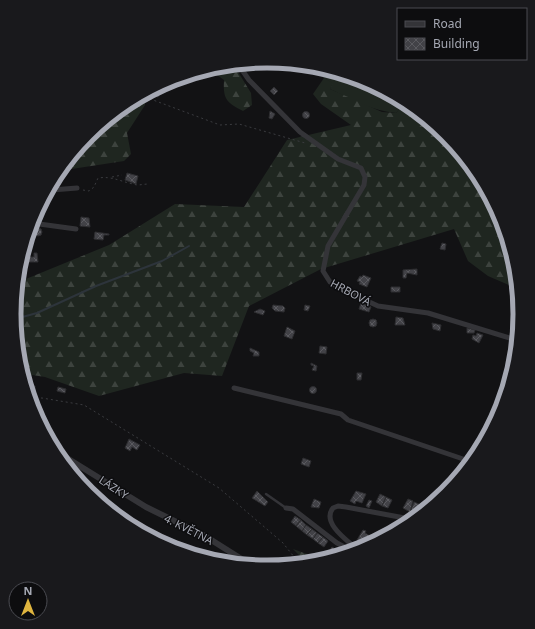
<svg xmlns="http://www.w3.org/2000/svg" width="535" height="629" font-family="'Noto Sans',sans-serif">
  <defs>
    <pattern id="forest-firs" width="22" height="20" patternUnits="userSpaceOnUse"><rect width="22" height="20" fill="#1f2620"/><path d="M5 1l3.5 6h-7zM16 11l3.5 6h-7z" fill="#3d433e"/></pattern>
    <pattern id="building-cross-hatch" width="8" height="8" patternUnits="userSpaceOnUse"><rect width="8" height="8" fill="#424247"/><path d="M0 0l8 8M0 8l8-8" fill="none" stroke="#5a5a5f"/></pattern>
  </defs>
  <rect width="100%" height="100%" fill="#121214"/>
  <path fill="#1f2620" d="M 311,70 L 365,80 L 402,106 L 396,113 C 372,111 351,99 330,89 L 332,83 Z"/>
  <path fill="url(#forest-firs)" d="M 235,67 L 251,93 L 252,105 L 243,111 C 226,102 223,99 224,80 L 213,72 Z
    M 324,78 L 333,83 L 330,89 L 382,112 L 396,113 L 402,106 L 447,135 L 502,218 L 516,288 L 488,276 L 468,261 L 454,229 L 321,269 L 249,306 L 222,376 L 184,373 L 99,396 L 45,377 L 26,374 L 14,314 L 21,281 L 109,245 L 175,204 L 244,207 L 287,140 L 351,125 L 321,104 L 313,94 Z
    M 145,97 L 145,105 L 127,133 L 131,154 L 124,161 L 65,170 L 88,135 Z
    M 293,549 L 318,558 L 305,561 Z"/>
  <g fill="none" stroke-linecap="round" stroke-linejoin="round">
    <path stroke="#2d343b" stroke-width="2" d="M 15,319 L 37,313 L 96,286 L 162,261 L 189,246"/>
  </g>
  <path fill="url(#building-cross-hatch)" stroke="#2d2d30" d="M 274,87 L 278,91 L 274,95 L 270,91 Z
    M 158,88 L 162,90 L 158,97 L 151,93 Z
    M 270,111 L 275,114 L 272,119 L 269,118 Z
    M302.5 115a3.5 3.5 0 1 1 7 0a3.5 3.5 0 1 1-7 0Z
    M 127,173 L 138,176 L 136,184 L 125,180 Z
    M 81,217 L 89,218 L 90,227 L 80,226 Z
    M34 232a4 4 0 1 1 8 0a4 4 0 1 1-8 0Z
    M 95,232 L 109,234 L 109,235 L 104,235 L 103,240 L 94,239 Z
    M 442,243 L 446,244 L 445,250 L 440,249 Z
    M 34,253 L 37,253 L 38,262 L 27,262 L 28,257 L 34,257 Z
    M 417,269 L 417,275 L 407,273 L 406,278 L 403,278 L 403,270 Z
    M 363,275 L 371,278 L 367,287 L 359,284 L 360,282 L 357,281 L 360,276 L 362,277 Z
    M 391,287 L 400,287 L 400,292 L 391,292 Z
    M 361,303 L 371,307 L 369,312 L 359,309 Z
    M 273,305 L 283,306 L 285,308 L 284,312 L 275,311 L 272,308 Z
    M 305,305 L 310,306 L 308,311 L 304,310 Z
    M 260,309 L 265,311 L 263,315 L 254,312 Z
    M 396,317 L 403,318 L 405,325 L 395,325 Z
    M369 323a4 4 0 1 1 8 0a4 4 0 1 1-8 0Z
    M 432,323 L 441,325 L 440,331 L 433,329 Z
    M 287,327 L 295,331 L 292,339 L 284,336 Z
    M 467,328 L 475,330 L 474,333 L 467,333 Z
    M 477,333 L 483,335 L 479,343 L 472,339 L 473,335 L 476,336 Z
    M 320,346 L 327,347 L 326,354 L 319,353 Z
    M 250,348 L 259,352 L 259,356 L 253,356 L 254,353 L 250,351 Z
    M 311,363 L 317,366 L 316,371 L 312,370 L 314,366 L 311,365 Z
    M 357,373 L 362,373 L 361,380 L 357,380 Z
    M 28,386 L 35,386 L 35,393 L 29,392 Z
    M309.5 390a3.5 3.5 0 1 1 7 0a3.5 3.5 0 1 1-7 0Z
    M 58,387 L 66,389 L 65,393 L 57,391 Z
    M 129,439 L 140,445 L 137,450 L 132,447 L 130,451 L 125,448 Z
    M 303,458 L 311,461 L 309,467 L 301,464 Z
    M 90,487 L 105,496 L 101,502 L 88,494 Z
    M 257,491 L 268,502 L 265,506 L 252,498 Z
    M 356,491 L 366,494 L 362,503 L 356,501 L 355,504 L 350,501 Z
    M 380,494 L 386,497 L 382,506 L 376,502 Z
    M 386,497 L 392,500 L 388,508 L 382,506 Z
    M 314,499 L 321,502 L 319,508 L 311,507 Z
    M 408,499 L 413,501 L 410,512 L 403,508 Z
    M 369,500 L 372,501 L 369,508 L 366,506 Z
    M 414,502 L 421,505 L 417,513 L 411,510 Z
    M 295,516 L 301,520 L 296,526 L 291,522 Z
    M 301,520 L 306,525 L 302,531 L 296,526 Z
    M 306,525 L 312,529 L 307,535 L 302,531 Z
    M 312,529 L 317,533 L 313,539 L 307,535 Z
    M 363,530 L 366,531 L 365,533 L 370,536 L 366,543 L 357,540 Z
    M 317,533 L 323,537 L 318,543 L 313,539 Z
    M 323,537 L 328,541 L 324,547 L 318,543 Z
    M 332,547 L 337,550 L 333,555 L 329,551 Z"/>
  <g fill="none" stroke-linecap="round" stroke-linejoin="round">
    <path stroke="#3a3b3f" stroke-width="1" stroke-dasharray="2 3" stroke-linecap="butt" d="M 145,97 L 220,125 L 239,124 L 305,143
      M 112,177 L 122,175
      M 83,190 L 89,191 L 94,187 L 98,178 C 112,176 119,181 133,184 C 138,186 143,184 149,184
      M 31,398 L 42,398 L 84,405 L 219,488 L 283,543 L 298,562"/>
    <path stroke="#343438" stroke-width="2.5" d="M 266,494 L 286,508"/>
    <path stroke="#343438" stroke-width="5" d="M 240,67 L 249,80 L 300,132 L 338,159 L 361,168 L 365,177 L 364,185 L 328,246 L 323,271 L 330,282 L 339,288 L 378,306 L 428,313 L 516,340
      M 52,190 L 77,188
      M 32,223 L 76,229
      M 234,388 L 341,414 L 348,420 L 469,461
      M 286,508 L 293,509 L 337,543 L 352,551
      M 358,550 C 348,541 321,523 333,508 L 338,506 L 346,507 L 410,519"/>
    <path stroke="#343438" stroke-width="6" d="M 62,455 L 146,507 L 205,536 L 251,565"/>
  </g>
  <g text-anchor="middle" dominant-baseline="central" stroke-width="3" stroke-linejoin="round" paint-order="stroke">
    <g font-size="11" fill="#a5a8b3" stroke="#0d0d0f">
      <text transform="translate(351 292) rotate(28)">HRBOVÁ</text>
      <text transform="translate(114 487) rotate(33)">LÁZKY</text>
      <text transform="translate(189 529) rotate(27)">4. KVĚTNA</text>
    </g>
  </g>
  <path d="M0 0H535V629H0ZM21 314a246 246 0 1 1 492 0a246 246 0 1 1-492 0Z" fill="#19191c" fill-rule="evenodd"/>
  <path fill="none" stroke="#a5a8b3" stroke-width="5" d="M21 314a246 246 0 1 1 492 0a246 246 0 1 1-492 0Z"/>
  <rect x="397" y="8" width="130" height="52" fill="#0d0d0f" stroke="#4a4b51"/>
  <rect x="405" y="21" width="20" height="6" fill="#343438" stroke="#4a4b51"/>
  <text x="433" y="28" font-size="12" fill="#a5a8b3">Road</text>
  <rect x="405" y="38" width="20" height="12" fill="url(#building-cross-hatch)" stroke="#4a4b51"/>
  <text x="433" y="48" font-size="12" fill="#a5a8b3">Building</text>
  <g transform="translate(28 601)"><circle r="19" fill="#0d0d0f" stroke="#4a4b51"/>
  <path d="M0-3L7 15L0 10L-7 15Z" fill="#dfb53f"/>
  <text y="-6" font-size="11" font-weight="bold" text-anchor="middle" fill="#a5a8b3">N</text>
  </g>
</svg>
